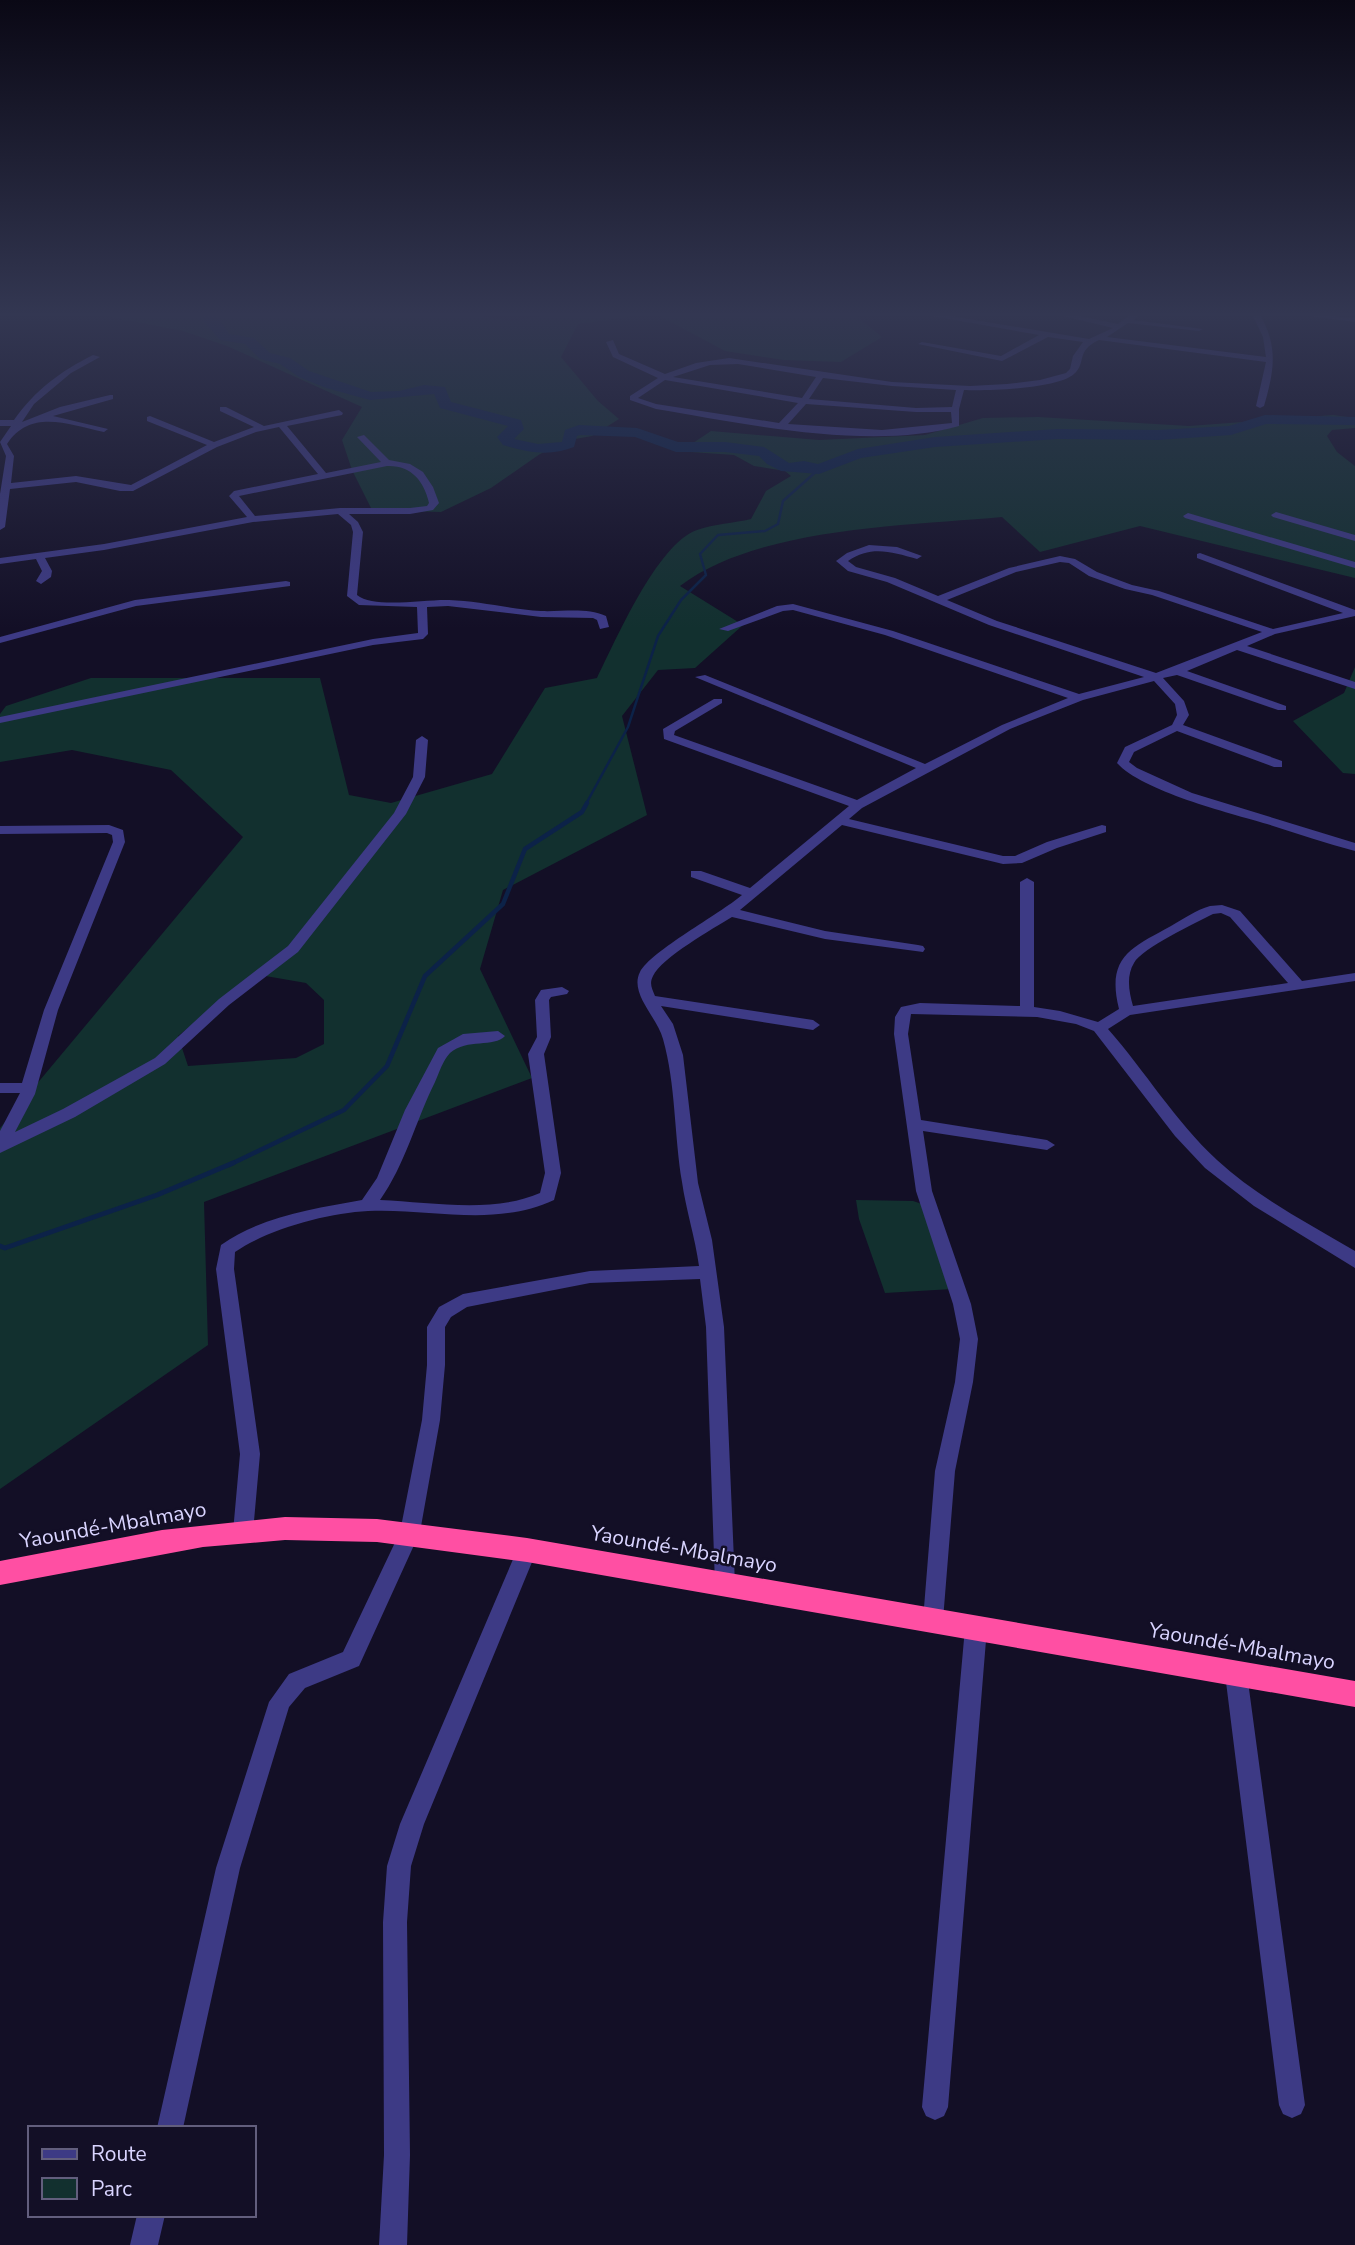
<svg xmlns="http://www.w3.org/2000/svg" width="1355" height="2245" font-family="'Nunito Sans',sans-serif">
  <rect width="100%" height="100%" fill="#130f26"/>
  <path fill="#12302f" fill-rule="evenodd" d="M 96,314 L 470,314 L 511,321 L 556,314 L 649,314 L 578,324 L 561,357 L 598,401 L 619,419 L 592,436 L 575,439 L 540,454 L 491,488 L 441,512 L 372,510 L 352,470 L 342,440 L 362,407 L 227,346 L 183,331 Z
    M 656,314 L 854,314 L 882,337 L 841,362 L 784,360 L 725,351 Z
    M 1333,415 L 1355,418 L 1355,428 L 1332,430 L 1327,436 L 1337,452 L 1355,466 L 1355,578 L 1140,526 L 1040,552 L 1002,517 C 906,526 758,527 680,586 L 743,625 L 695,668 L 658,670 L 622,716 L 647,815 L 503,890 L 480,969 L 532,1078 L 204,1202 L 208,1345 L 0,1489 L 0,1128 L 243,837 L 171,770 L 72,750 L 0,762 L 0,714 L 6,706 L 91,678 L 320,678 L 349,795 L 391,803 L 492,774 L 545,688 L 597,678 C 616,640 657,544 697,530 C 714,524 734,523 751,519 L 766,491 L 791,476 L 785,471 L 754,466 L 734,455 L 676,451 L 687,447 L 711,431 L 819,440 L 925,435 L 983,418 L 1038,417 L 1189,426 ZM 254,974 L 306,983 L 324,1000 L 324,1044 L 296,1058 L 188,1066 L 178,1036 Z
    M 1355,667 L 1355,774 L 1343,773 L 1293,721 L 1344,693 Z
    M 856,1200 L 913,1201 L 925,1205 L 952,1289 L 885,1293 L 859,1219 Z"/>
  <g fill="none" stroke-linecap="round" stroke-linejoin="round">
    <path stroke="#0c2248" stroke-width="2.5" d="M 586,804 L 628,727 L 658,636 L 681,600 L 706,575 L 700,554 L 718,535 L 765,531 L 778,524 L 783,501 L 819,469"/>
    <path stroke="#0c2248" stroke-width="4.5" d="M 229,1165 L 344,1110 L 387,1066 L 425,976 L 503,904 L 525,849 L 582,812 L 587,803"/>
    <path stroke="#0c2248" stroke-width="5" d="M 0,1246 L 5,1248 L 157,1195 L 233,1163"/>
    <path fill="#0c2248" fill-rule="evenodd" d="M 202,314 L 216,314 L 229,334 L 254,338 L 270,353 L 290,358 L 309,371 L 371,392 L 399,391 L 424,385 L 445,387 L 451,402 L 521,420 L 524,429 L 514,439 L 538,444 L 562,442 L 565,430 L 579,425 L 637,428 L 678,442 L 725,442 L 764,447 L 789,463 L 804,461 L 818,464 L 858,449 L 935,437 L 1058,429 L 1158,430 L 1229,426 L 1265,415 L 1355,417 L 1355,425 L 1266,424 L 1231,435 L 1158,440 L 1058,439 L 935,447 L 861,458 L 819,474 L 781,471 L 767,464 L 759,456 L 725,452 L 676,452 L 635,437 L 580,435 L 577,436 L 574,447 C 549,457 528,452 503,445 L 497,437 L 508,426 L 440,408 L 434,394 L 370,400 L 326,388 L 299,377 L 280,364 L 260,359 L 245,344 L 220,340 L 204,321 Z"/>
    <path fill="#3d3a85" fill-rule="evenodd" d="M 921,314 L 939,314 L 1089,339 L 1113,328 L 1055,314 L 1070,314 L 1118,324 L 1131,314 L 1139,314 L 1133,320 L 1203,329 L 1199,331 L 1128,323 L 1107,337 L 1266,357 L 1263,337 L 1252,314 L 1259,314 C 1279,345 1274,372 1264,406 L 1260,408 L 1256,406 L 1266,362 L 1099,340 C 1075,351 1087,363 1074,374 C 1057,389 987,391 964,390 L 959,409 L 959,426 C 872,451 745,424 656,409 L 630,400 L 630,396 L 658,378 L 613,357 L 606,342 L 613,340 L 619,354 L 665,374 L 696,363 L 729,358 L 892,382 L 970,386 L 1007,384 L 1040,380 L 1066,373 L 1070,369 L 1073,356 L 1083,342 L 1048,337 L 1002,361 L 918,344 L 922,342 L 1001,356 L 1039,335 ZM 738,364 L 816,377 L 802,398 L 673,377 L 710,365 ZM 823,378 L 892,386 L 956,390 L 952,407 L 916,408 L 809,399 ZM 665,380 L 798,403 L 779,423 L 656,404 L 638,398 ZM 806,404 L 916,412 L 951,412 L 952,423 L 882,430 L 788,424 Z
      M 1307,314 L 1355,318 L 1355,322 L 1310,316 Z
      M 93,355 L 100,357 L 71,373 L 34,404 L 22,422 L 60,407 L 110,395 L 113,395 L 113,399 L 53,416 L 108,429 L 104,432 C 69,425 31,408 7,444 L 14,456 L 11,483 L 76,476 L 131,485 L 207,445 L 147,421 L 147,417 L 150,416 L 214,442 L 254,427 L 220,411 L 220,407 L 226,407 L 264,426 L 339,410 L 343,413 L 342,415 L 287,426 L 326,473 L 381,462 L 357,437 L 364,435 L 389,460 L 410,464 L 423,472 L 433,487 L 439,503 L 433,510 L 410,514 L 349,514 L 358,522 L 363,532 L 357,595 C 374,609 426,599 449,600 C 479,601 510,609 541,611 C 562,612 586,607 606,616 L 609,627 L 600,629 L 597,620 L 593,618 L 541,617 L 448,606 L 427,607 L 428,634 L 423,639 L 373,645 L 0,723 L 0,717 L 373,639 L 418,633 L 417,607 L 359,605 L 347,596 L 353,532 L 351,525 L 338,514 L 253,522 L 104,550 L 45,558 L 52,571 L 51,577 L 41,584 L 36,581 L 42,571 L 36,559 L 0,564 L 0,558 L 104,544 L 247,517 L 229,496 L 234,491 L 318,474 L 279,427 L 256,432 L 217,447 L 133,491 L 120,491 L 76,482 L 10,489 L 5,527 L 0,530 L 0,494 L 6,456 L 0,442 L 11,426 L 0,426 L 0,420 L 14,420 C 35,390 61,371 93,355 ZM 387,466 C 411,465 424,481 429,503 L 427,506 L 410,508 L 340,508 L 255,516 L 239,496 Z
      M 1276,512 L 1355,535 L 1355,541 L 1273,517 L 1271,515 Z
      M 1188,513 L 1355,562 L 1355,568 L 1185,518 L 1183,516 Z
      M 869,545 L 897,547 L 922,556 L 917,559 C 892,552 871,545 848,561 L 856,567 L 895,578 L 938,596 L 1009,568 L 1060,556 L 1075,559 L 1097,572 L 1132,585 L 1159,591 L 1273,629 L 1343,613 L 1197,558 L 1197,554 L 1200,553 L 1355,610 L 1355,616 L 1275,634 L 1247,646 L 1355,682 L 1355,689 L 1237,650 L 1187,671 L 1286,706 L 1286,710 L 1278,710 L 1177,675 L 1163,678 L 1184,701 L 1189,715 L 1183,725 L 1282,761 L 1282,767 L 1274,767 L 1177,731 L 1134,752 L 1129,762 L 1137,768 L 1192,793 L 1355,843 L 1355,851 C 1325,843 1296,833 1267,824 C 1229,813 1142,791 1117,763 L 1125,747 L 1172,725 L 1177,715 L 1175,704 L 1154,681 L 1083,700 L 1010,729 L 862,808 L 849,819 L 1003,856 L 1015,856 L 1047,842 L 1102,825 L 1106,826 L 1106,832 L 1057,848 L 1022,863 L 1003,864 L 842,825 L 740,910 L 825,931 L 918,945 L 923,946 L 925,949 L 923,952 L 825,939 L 732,917 C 714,928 661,958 653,976 C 649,984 652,988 655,996 L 813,1020 L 820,1025 L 813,1030 L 661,1006 L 673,1024 L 683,1055 L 698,1183 L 712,1240 L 724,1327 L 735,1584 L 732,1590 L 725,1593 L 718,1590 L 715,1584 L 706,1327 L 700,1279 L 590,1283 L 467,1307 L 451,1317 L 445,1327 L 445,1365 L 440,1420 L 420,1532 L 359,1666 L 305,1688 L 289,1707 L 240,1868 L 183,2128 L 157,2128 L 216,1868 L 269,1702 L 289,1674 L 343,1652 L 400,1532 L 422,1420 L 427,1365 L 427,1327 L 439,1307 L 463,1294 L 590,1271 L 699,1266 C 695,1237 686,1210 682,1182 C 674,1135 676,1085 663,1039 C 657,1017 629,993 640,972 C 651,951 720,914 742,895 L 691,877 L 691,871 L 701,871 L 750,888 L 849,806 L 664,739 L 663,729 L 714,699 L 722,699 L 722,703 L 675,731 L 674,735 L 857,800 L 916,768 L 695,677 L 705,675 L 925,764 L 1002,725 L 1068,698 L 885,635 L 793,610 L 783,611 L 728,631 L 719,629 L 777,606 L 793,604 L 893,631 L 1079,694 L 1144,677 L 989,625 L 887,582 L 848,571 L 836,561 L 847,553 ZM 1060,562 L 1069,563 L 1089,576 L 1125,589 L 1152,595 L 1262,632 L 1156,673 L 997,621 L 947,600 L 1016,572 Z
      M 286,581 L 290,582 L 290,586 L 136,606 L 0,643 L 0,637 L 135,600 Z
      M 422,736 L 428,740 L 425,777 L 406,814 L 298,952 L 229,1005 L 165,1064 L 75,1117 L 0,1153 L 0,1131 L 20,1093 L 0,1093 L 0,1083 L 22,1083 L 44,1010 L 113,842 L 112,835 L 107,833 L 0,834 L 0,826 L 109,825 L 123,830 L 125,842 L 58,1010 L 35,1094 L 15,1132 L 63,1109 L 155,1058 L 219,999 L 288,946 L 394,813 L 413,777 L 416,740 Z
      M 1027,878 L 1034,882 L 1034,1007 L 1060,1011 L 1098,1022 L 1119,1009 C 1106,957 1131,948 1171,926 C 1183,919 1196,910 1210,906 L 1222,905 L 1240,911 L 1302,981 L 1355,973 L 1355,981 L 1130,1015 L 1108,1029 C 1145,1071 1175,1121 1217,1160 C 1257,1197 1308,1223 1355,1251 L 1355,1268 L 1254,1206 L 1205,1168 L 1175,1136 L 1094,1031 L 1076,1024 L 1037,1017 L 911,1014 L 908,1034 L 921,1120 L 1047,1140 L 1055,1145 L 1047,1150 L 923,1131 L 932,1191 L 971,1304 L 978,1339 L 973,1382 L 955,1471 L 943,1620 L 940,1627 L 933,1629 L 926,1627 L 923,1620 L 935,1471 L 955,1382 L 960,1339 L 953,1304 L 916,1191 L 894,1034 L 895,1017 L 901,1007 L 920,1003 L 1020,1006 L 1020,882 ZM 1221,913 L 1230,917 L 1288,983 L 1133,1006 C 1129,992 1126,976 1134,963 C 1142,948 1196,923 1213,914 Z
      M 562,987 L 569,991 L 567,994 L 551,997 L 549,1000 L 551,1037 L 544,1054 L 561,1173 L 554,1200 C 493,1228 431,1208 368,1211 C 328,1213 268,1229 235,1252 L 234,1269 L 260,1454 L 253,1532 L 250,1538 L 243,1541 L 236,1538 L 233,1532 L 240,1454 L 216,1269 L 221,1245 C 262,1216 313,1209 362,1200 L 377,1178 L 405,1110 L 438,1048 L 463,1034 L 498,1031 L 505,1036 C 494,1048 467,1038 450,1053 C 443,1060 439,1073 435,1082 C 416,1120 405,1165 380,1200 C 431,1202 492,1214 540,1193 L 545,1173 L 528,1054 L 537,1037 L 535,1000 L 541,990 Z
      M 527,1541 L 534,1544 L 537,1550 L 424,1824 L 411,1866 L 407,1922 L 410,2155 L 407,2245 L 379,2245 L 384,2155 L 383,1922 L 387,1866 L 400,1824 L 517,1550 L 520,1544 Z
      M 976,1619 L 983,1621 L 987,1628 L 948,2107 L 944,2116 L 935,2120 L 926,2116 L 922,2107 L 965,1628 L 969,1621 Z
      M 1236,1664 L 1244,1667 L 1247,1674 L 1305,2105 L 1301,2114 L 1292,2118 L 1283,2114 L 1279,2105 L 1225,1674 L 1228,1667 Z
      M 137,2215 L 165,2215 L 158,2245 L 130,2245 Z"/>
    <path fill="#ff4fa3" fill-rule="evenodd" d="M 285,1517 L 377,1519 L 527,1538 L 1355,1681 L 1355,1707 L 527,1562 L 377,1542 L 285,1540 L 203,1547 L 0,1585 L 0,1561 L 162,1530 Z"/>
  </g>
  <linearGradient id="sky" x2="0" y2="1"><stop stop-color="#0a0815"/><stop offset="0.5" stop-color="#333752"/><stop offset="1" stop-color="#333752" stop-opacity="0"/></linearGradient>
  <rect width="1355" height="629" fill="url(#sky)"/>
  <g text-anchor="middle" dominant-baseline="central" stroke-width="5" stroke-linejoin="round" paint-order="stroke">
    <g font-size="21" fill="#d9d4ff" stroke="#130f26">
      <text transform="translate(113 1525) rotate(-10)">Yaoundé-Mbalmayo</text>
      <text transform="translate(684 1549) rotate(10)">Yaoundé-Mbalmayo</text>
      <text transform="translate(1242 1646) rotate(10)">Yaoundé-Mbalmayo</text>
    </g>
  </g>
  <rect x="28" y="2126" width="228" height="91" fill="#130f26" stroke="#625e7d" stroke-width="2"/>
  <rect x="42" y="2149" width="35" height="10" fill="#3d3a85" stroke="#625e7d" stroke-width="2"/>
  <text x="91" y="2161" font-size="21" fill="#d9d4ff">Route</text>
  <rect x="42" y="2178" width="35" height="21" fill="#12302f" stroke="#625e7d" stroke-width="2"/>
  <text x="91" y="2196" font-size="21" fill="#d9d4ff">Parc</text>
</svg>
